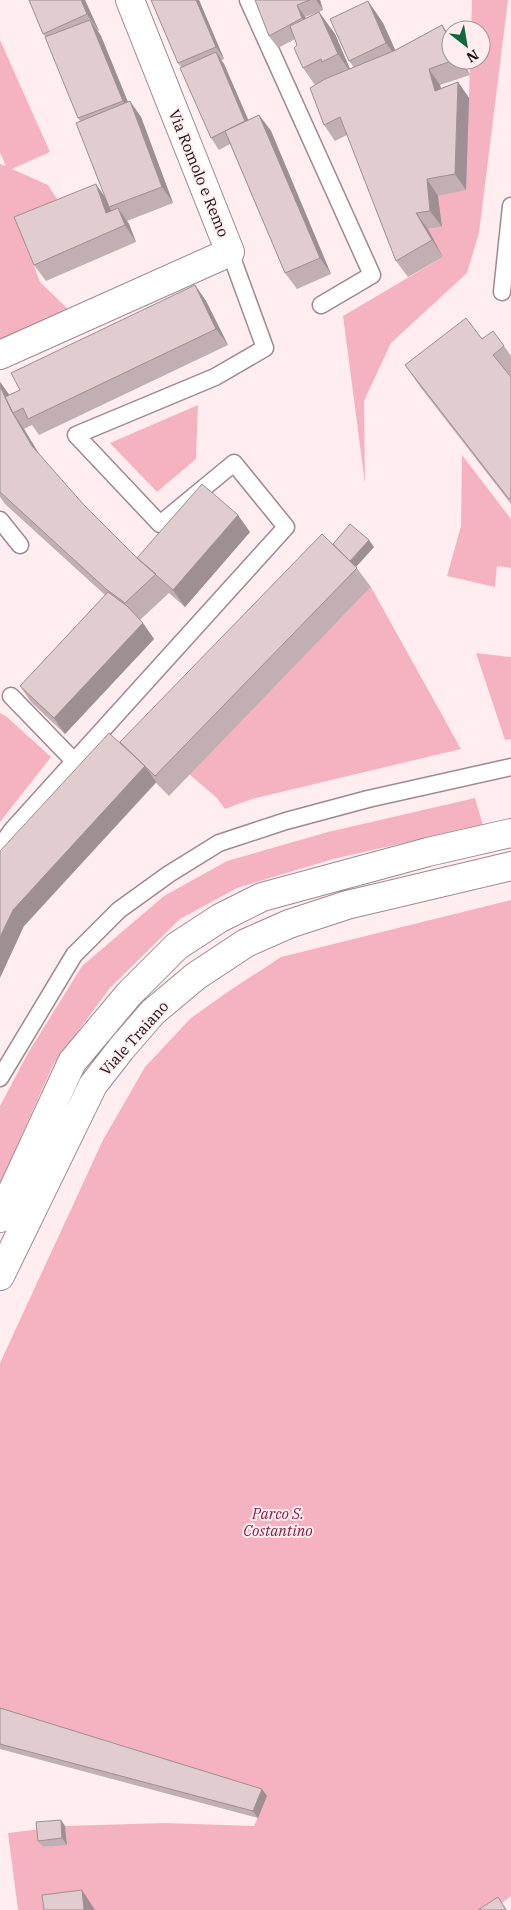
<svg xmlns="http://www.w3.org/2000/svg" width="511" height="1910" font-family="'IBM Plex Serif',serif">
  <rect width="100%" height="100%" fill="#ffedf0"/>
  <path fill="#f5b3c2" d="M 472,0 L 508,0 L 479,233 L 467,273 L 391,343 L 364,401 L 365,484 L 343,316 L 443,257 L 428,229 L 442,227 L 438,196 L 469,98 L 470,60 L 481,60 L 481,30 L 471,30 Z
    M 0,40 L 50,152 L 12,169 L 48,185 L 59,202 L 19,225 L 40,282 L 75,316 L 0,349 L 0,164 L 6,166 L 0,153 Z
    M 198,405 L 196,459 L 157,492 L 110,443 Z
    M 462,455 L 511,519 L 511,568 L 497,566 L 495,587 L 447,576 L 461,526 Z
    M 371,587 L 461,749 L 252,799 L 225,809 L 217,798 L 189,774 Z
    M 476,653 L 511,657 L 511,739 L 505,740 Z
    M 0,713 L 7,717 L 51,757 L 0,822 Z
    M 475,798 L 483,825 L 333,859 L 237,888 L 180,919 L 110,988 L 53,1065 L 0,1184 L 0,1106 L 28,1053 L 82,966 L 164,896 L 227,861 L 328,832 Z
    M 511,900 L 511,1896 L 502,1903 L 507,1910 L 18,1910 L 8,1833 L 41,1829 L 43,1847 L 67,1844 L 65,1826 L 165,1823 L 254,1826 L 267,1796 L 0,1714 L 0,1363 L 103,1140 L 145,1067 L 191,1018 L 229,991 L 281,957 Z"/>
  <g fill="none" stroke-linecap="round" stroke-linejoin="round">
    <defs>
      <path id="service" d="M 248,0 L 372,275 L 321,305
        M 502,292 L 511,206
        M 0,520 L 20,545
        M 11,696 L 75,762
        M 0,847 L 12,830 L 286,527 L 234,463 L 160,524 L 76,435 L 215,377 L 265,348 L 230,252
        M 0,1078 L 74,955 L 119,910 L 169,874 L 219,843 L 286,821 L 368,799 L 511,767"/>
      <path id="minor" d="M 0,355 L 230,252 L 130,0"/>
      <path id="secondary" d="M 0,1218 L 72,1062 L 129,994 L 177,946 L 220,918 L 262,897 L 428,852 L 511,833
        M 0,1276 L 93,1085 L 121,1049 L 153,1012 L 196,976 L 246,943 L 289,924 L 347,905 L 511,866"/>
    </defs>
    <use href="#service" stroke="#9e8a8e" stroke-width="19"/>
    <use href="#minor" stroke="#9e8a8e" stroke-width="30"/>
    <use href="#secondary" stroke="#9e8a8e" stroke-width="30"/>
    <use href="#service" stroke="#fff" stroke-width="16"/>
    <use href="#minor" stroke="#fff" stroke-width="28"/>
    <use href="#secondary" stroke="#fff" stroke-width="28"/>
  </g>
  <path fill="#c2afb3" fill-rule="evenodd" d="M 29,0 L 85,0 L 99,31 L 98,31 L 101,36 L 128,102 L 141,117 L 173,203 L 127,221 L 129,224 L 136,242 L 46,281 L 34,265 L 106,198 L 80,121 L 78,118 L 46,37 L 43,34 Z
    M 199,0 L 224,59 L 221,60 L 224,64 L 248,120 L 259,115 L 271,131 L 331,274 L 297,289 L 285,273 L 230,144 L 219,150 L 211,138 L 181,67 L 178,63 Z
    M 255,0 L 320,0 L 323,10 L 319,12 L 335,34 L 350,69 L 354,67 L 349,61 L 368,1 L 383,23 L 395,50 L 442,25 L 451,38 L 451,60 L 462,60 L 470,75 L 440,85 L 441,88 L 458,82 L 469,98 L 466,190 L 438,196 L 442,227 L 428,229 L 443,257 L 408,277 L 396,261 L 347,135 L 335,141 L 324,125 L 315,85 L 303,68 L 297,45 L 295,39 L 278,48 L 269,36 ZM 318,12 L 306,18 L 305,17 Z
    M 195,285 L 206,301 L 228,345 L 39,435 L 32,425 L 24,429 L 38,453 L 84,505 L 137,558 L 250,532 L 185,607 L 169,593 L 140,620 L 154,639 L 65,734 L 31,702 L 20,686 L 105,595 L 5,504 L 0,497 L 0,382 L 9,395 L 20,390 Z
    M 482,339 L 504,346 L 511,356 L 511,375 L 510,376 L 511,377 L 511,504 L 421,388 L 405,365 Z
    M 333,544 L 374,547 L 356,567 L 371,587 L 169,796 L 156,783 L 24,926 L 0,851 L 122,745 L 120,742 Z
    M 0,1708 L 262,1789 L 267,1796 L 258,1818 L 0,1749 Z
    M 61,1820 L 65,1826 L 67,1845 L 43,1847 L 38,1841 Z"/>
  <path fill="#9e8f92" d="M 81,0 L 85,0 L 99,31 L 87,14 Z
    M 196,0 L 199,0 L 224,59 L 216,47 Z
    M 316,0 L 320,0 L 323,10 Z
    M 368,1 L 383,23 L 402,65 L 386,43 Z
    M 297,5 L 305,17 L 311,30 L 302,18 Z
    M 319,12 L 335,34 L 353,76 L 338,54 Z
    M 90,20 L 101,36 L 134,117 L 123,101 Z
    M 442,25 L 451,38 L 451,43 Z
    M 216,52 L 224,64 L 254,133 L 245,121 Z
    M 459,60 L 462,60 L 470,75 Z
    M 429,69 L 440,85 L 446,107 L 435,91 Z
    M 458,82 L 469,98 L 466,190 L 455,174 Z
    M 130,101 L 141,117 L 173,203 L 162,187 Z
    M 259,115 L 271,131 L 331,274 L 320,258 Z
    M 427,179 L 438,196 L 442,227 L 430,211 Z
    M 96,184 L 107,200 L 118,229 L 106,213 Z
    M 118,208 L 129,224 L 136,242 L 125,225 Z
    M 416,213 L 428,229 L 443,257 L 432,240 Z
    M 195,285 L 206,301 L 228,345 L 216,329 Z
    M 0,382 L 8,393 L 16,411 L 13,413 L 24,429 L 46,465 L 32,446 L 11,410 L 0,386 Z
    M 238,515 L 250,532 L 185,607 L 173,590 Z
    M 369,540 L 374,547 L 354,569 L 349,563 Z
    M 143,623 L 154,639 L 65,734 L 54,718 Z
    M 145,766 L 156,782 L 24,926 L 0,978 L 0,937 L 13,910 Z
    M 262,1789 L 267,1796 L 258,1818 L 253,1811 Z
    M 61,1820 L 65,1826 L 67,1845 L 62,1838 Z
    M 82,1890 L 95,1910 L 84,1910 Z"/>
  <path fill="#e1ccd0" stroke="#9e8f92" d="M 29,0 L 81,0 L 87,14 L 43,34 Z
    M 151,0 L 196,0 L 216,47 L 178,63 Z
    M 255,0 L 310,0 L 297,5 L 302,18 L 269,36 Z
    M 368,1 L 386,43 L 349,61 L 330,19 Z
    M 319,12 L 338,54 L 322,62 L 321,59 L 303,68 L 294,48 L 297,45 L 290,26 Z
    M 90,20 L 123,101 L 78,118 L 45,37 Z
    M 442,25 L 451,43 L 451,60 L 454,60 L 429,69 L 435,91 L 458,82 L 455,174 L 427,179 L 430,211 L 416,213 L 432,240 L 396,261 L 340,117 L 324,125 L 310,88 L 325,79 L 396,50 Z
    M 216,52 L 245,121 L 211,138 L 180,68 Z
    M 130,101 L 162,187 L 109,207 L 76,123 Z
    M 259,115 L 320,258 L 285,273 L 225,131 Z
    M 96,184 L 106,213 L 118,208 L 125,225 L 34,265 L 14,217 Z
    M 195,285 L 216,329 L 28,419 L 23,408 L 13,413 L 5,397 L 20,390 L 11,373 Z
    M 466,318 L 482,339 L 493,331 L 504,346 L 493,355 L 511,377 L 511,498 L 509,499 L 405,365 Z
    M 0,386 L 11,410 L 32,446 L 84,505 L 135,556 L 156,574 L 125,603 L 106,589 L 0,492 Z
    M 202,484 L 238,515 L 173,590 L 137,558 Z
    M 350,524 L 369,540 L 350,561 L 333,544 Z
    M 322,534 L 357,568 L 155,776 L 120,742 Z
    M 108,592 L 127,606 L 143,623 L 54,718 L 20,686 Z
    M 109,733 L 145,766 L 13,910 L 0,937 L 0,851 Z
    M 0,1708 L 262,1789 L 253,1811 L 0,1744 Z
    M 61,1820 L 62,1838 L 38,1841 L 36,1822 Z
    M 82,1890 L 84,1910 L 44,1910 L 42,1895 Z
    M 498,1897 L 506,1910 L 478,1910 Z"/>
  <g text-anchor="middle" dominant-baseline="central" stroke-width="4" stroke-linejoin="round" paint-order="stroke">
    <g font-size="15" fill="#140d0f" stroke="#ffedf0">
      <text transform="translate(199 173) rotate(68)">Via Romolo e Remo</text>
      <text transform="translate(134 1038) rotate(-48)">Viale Traiano</text>
    </g>
    <g font-size="15" font-style="italic" fill="#871d44" stroke="#ffedf0">
      <text x="278" y="1513">Parco S.<tspan x="278" dy="17">Costantino</tspan></text>
    </g>
  </g>
  <g transform="translate(466 45) rotate(149)"><circle r="24" fill="#ffedf0" stroke="#a19396"/>
  <path d="M0-4L9 19L0 12L-9 19Z" fill="#12693b"/>
  <text y="-8" font-size="14" font-weight="bold" text-anchor="middle" fill="#140d0f">N</text>
  </g>
</svg>
